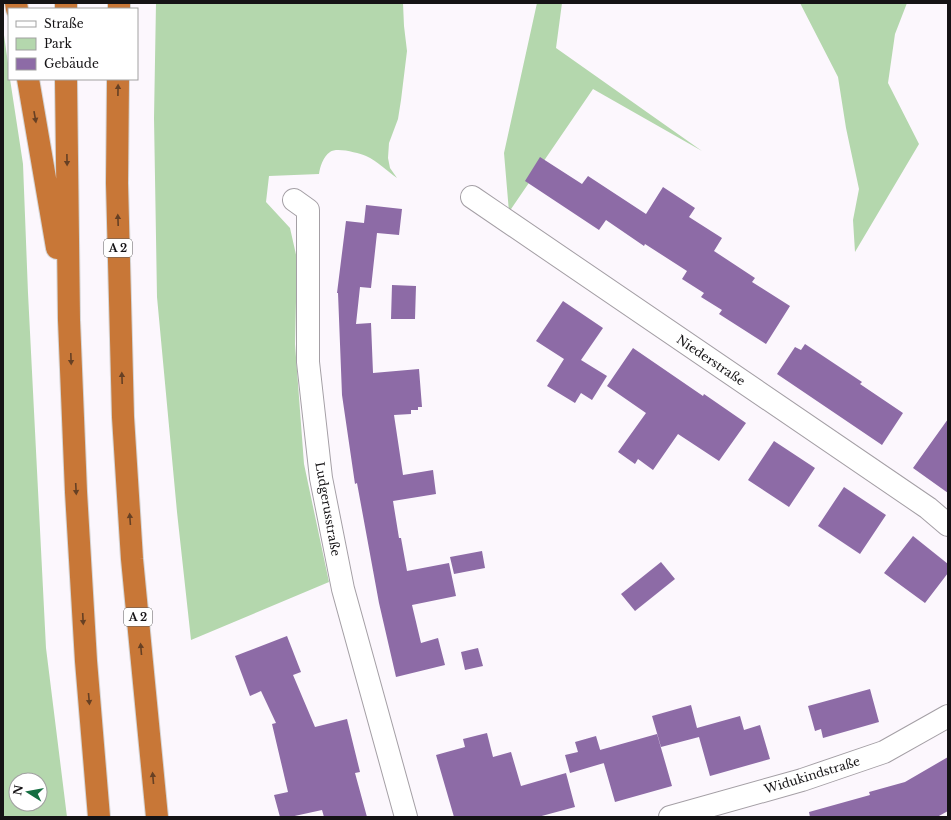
<svg xmlns="http://www.w3.org/2000/svg" width="951" height="820" font-family="'Libre Baskerville',serif">
  <rect width="100%" height="100%" fill="#fcf7fd"/>
  <path fill="#b4d7ad" fill-rule="evenodd" d="M 156,3 L 403,3 L 404,26 L 407,51 L 401,100 L 398,119 L 389,143 L 388,158 L 390,168 L 397,178 C 387,171 377,161 366,156 C 358,153 337,147 330,152 C 323,157 320,167 319,174 L 269,176 L 266,202 L 290,228 L 297,259 L 295,344 L 304,464 L 329,582 L 191,640 L 177,512 L 157,297 L 154,118 Z
    M 537,3 L 562,3 L 556,48 L 702,151 L 593,89 L 509,212 L 504,153 Z
    M 800,3 L 907,3 L 895,34 L 888,83 L 919,144 L 855,252 L 853,220 L 859,189 L 846,128 L 838,77 Z
    M 3,28 L 9,70 L 9,79 L 10,79 L 23,164 L 28,293 L 46,648 L 67,817 L 3,817 ZM 16,780 L 40,780 L 40,804 L 16,804 Z"/>
  <path fill="#8d6ba6" d="M 540,157 L 582,184 L 588,176 L 646,214 L 663,187 L 695,208 L 689,217 L 722,238 L 714,251 L 755,278 L 752,282 L 790,306 L 766,344 L 719,314 L 722,310 L 701,297 L 704,293 L 682,279 L 687,271 L 645,244 L 644,246 L 606,220 L 599,230 L 525,181 Z
    M 366,205 L 402,209 L 399,235 L 377,233 L 371,288 L 360,287 L 356,324 L 371,323 L 373,373 L 419,369 L 422,407 L 418,407 L 418,410 L 411,410 L 411,414 L 394,415 L 403,475 L 433,470 L 436,494 L 393,501 L 399,538 L 401,538 L 407,571 L 449,563 L 456,596 L 412,605 L 421,643 L 438,638 L 445,665 L 396,677 L 379,603 L 357,483 L 355,484 L 342,395 L 338,293 L 337,293 L 346,221 L 364,223 Z
    M 392,285 L 416,286 L 415,319 L 391,319 Z
    M 563,301 L 603,328 L 581,360 L 607,376 L 592,400 L 581,393 L 575,403 L 547,386 L 564,359 L 536,341 Z
    M 805,344 L 862,382 L 860,384 L 903,413 L 882,445 L 777,374 L 795,347 L 801,350 Z
    M 633,348 L 703,396 L 704,394 L 746,423 L 719,461 L 678,434 L 653,470 L 638,459 L 635,464 L 618,452 L 646,413 L 607,386 Z
    M 948,419 L 948,493 L 913,468 Z
    M 774,441 L 815,468 L 789,507 L 748,480 Z
    M 844,487 L 886,515 L 860,554 L 818,526 Z
    M 913,536 L 948,564 L 948,573 L 925,603 L 884,573 Z
    M 482,551 L 485,568 L 454,574 L 450,557 Z
    M 661,562 L 675,579 L 635,611 L 621,594 Z
    M 287,636 L 301,672 L 293,675 L 315,727 L 347,719 L 360,772 L 355,773 L 367,817 L 324,817 L 322,810 L 290,817 L 280,817 L 274,795 L 288,792 L 272,724 L 276,723 L 261,691 L 250,696 L 235,656 Z
    M 478,648 L 483,666 L 465,670 L 461,652 Z
    M 870,689 L 879,722 L 823,738 L 821,729 L 815,731 L 808,706 Z
    M 691,705 L 697,728 L 740,716 L 744,730 L 760,725 L 770,759 L 710,776 L 699,737 L 661,747 L 652,716 Z
    M 487,733 L 493,757 L 511,752 L 521,786 L 566,773 L 575,807 L 538,817 L 454,817 L 436,755 L 465,747 L 463,739 Z
    M 657,734 L 672,786 L 615,802 L 600,750 Z
    M 596,736 L 604,763 L 570,773 L 565,755 L 578,752 L 575,742 Z
    M 948,757 L 948,811 L 937,817 L 810,817 L 809,812 L 870,795 L 869,792 L 905,782 Z"/>
  <g fill="none" stroke-linecap="round" stroke-linejoin="round">
    <defs>
      <path id="minor" d="M 472,197 L 928,508 L 948,525
        M 294,200 L 308,210 L 308,362 L 321,478 L 343,589 L 406,817
        M 670,817 L 802,780 L 884,752 L 948,716"/>
      <path id="highway" d="M 16,3 L 17,9
        M 66,3 L 66,9
        M 119,9 L 119,3
        M 28,79 L 57,248
        M 66,79 L 69,320 L 76,492 L 86,661 L 99,817
        M 118,79 L 117,183 L 123,417 L 132,559 L 157,817"/>
    </defs>
    <use href="#minor" stroke="#a49fa5" stroke-width="24"/>
    <use href="#highway" stroke="#d5d5d5" stroke-width="24"/>
    <use href="#minor" stroke="#fff" stroke-width="22"/>
    <use href="#highway" stroke="#c87737" stroke-width="22"/>
  </g>
  <defs><path id="oneway-solid" d="M-6-.8H1V-3.2L6.5 0L1 3.2V.8H-6Z"/></defs>
  <g fill="#664024">
    <use href="#oneway-solid" transform="translate(118 90) rotate(-89)"/>
    <use href="#oneway-solid" transform="translate(35 117) rotate(80)"/>
    <use href="#oneway-solid" transform="translate(67 160) rotate(89)"/>
    <use href="#oneway-solid" transform="translate(118 220) rotate(-92)"/>
    <use href="#oneway-solid" transform="translate(71 359) rotate(88)"/>
    <use href="#oneway-solid" transform="translate(122 378) rotate(-92)"/>
    <use href="#oneway-solid" transform="translate(76 489) rotate(87)"/>
    <use href="#oneway-solid" transform="translate(130 519) rotate(-94)"/>
    <use href="#oneway-solid" transform="translate(83 619) rotate(87)"/>
    <use href="#oneway-solid" transform="translate(141 649) rotate(-95)"/>
    <use href="#oneway-solid" transform="translate(89 699) rotate(85)"/>
    <use href="#oneway-solid" transform="translate(153 778) rotate(-95)"/>
  </g>
  <g text-anchor="middle" dominant-baseline="central" stroke-width="3.5" stroke-linejoin="round" paint-order="stroke">
    <g fill="#fff" stroke="#5b5a5b" stroke-width="1">
      <rect x="104" y="239" width="28" height="18" rx="3"/>
      <rect x="124" y="608" width="28" height="18" rx="3"/>
    </g>
    <g font-size="11" font-weight="bold" fill="#151315">
      <text x="118" y="248">A 2</text>
      <text x="138" y="617">A 2</text>
    </g>
    <g font-size="12" fill="#151315" stroke="#fff">
      <text transform="translate(711 360) rotate(34)">Niederstraße</text>
      <text transform="translate(328 509) rotate(80)">Ludgerusstraße</text>
      <text transform="translate(812 775) rotate(-17)">Widukindstraße</text>
    </g>
  </g>
  <rect width="951" height="820" fill="none" stroke="#151315" stroke-width="8"/>
  <rect x="8" y="8" width="130" height="72" fill="#ffffff" stroke="#a1a1a1"/>
  <rect x="16" y="21" width="20" height="6" fill="#ffffff" stroke="#a1a1a1"/>
  <text x="44" y="28" font-size="12" fill="#151315">Straße</text>
  <rect x="16" y="38" width="20" height="12" fill="#b4d7ad" stroke="#a1a1a1"/>
  <text x="44" y="48" font-size="12" fill="#151315">Park</text>
  <rect x="16" y="58" width="20" height="12" fill="#8d6ba6" stroke="#a1a1a1"/>
  <text x="44" y="68" font-size="12" fill="#151315">Gebäude</text>
  <g transform="translate(28 792) rotate(281)"><circle r="19" fill="#ffffff" stroke="#a1a1a1"/>
  <path d="M0-3L7 15L0 10L-7 15Z" fill="#146e41"/>
  <text y="-6" font-size="11" font-weight="bold" text-anchor="middle" fill="#151315">N</text>
  </g>
</svg>
